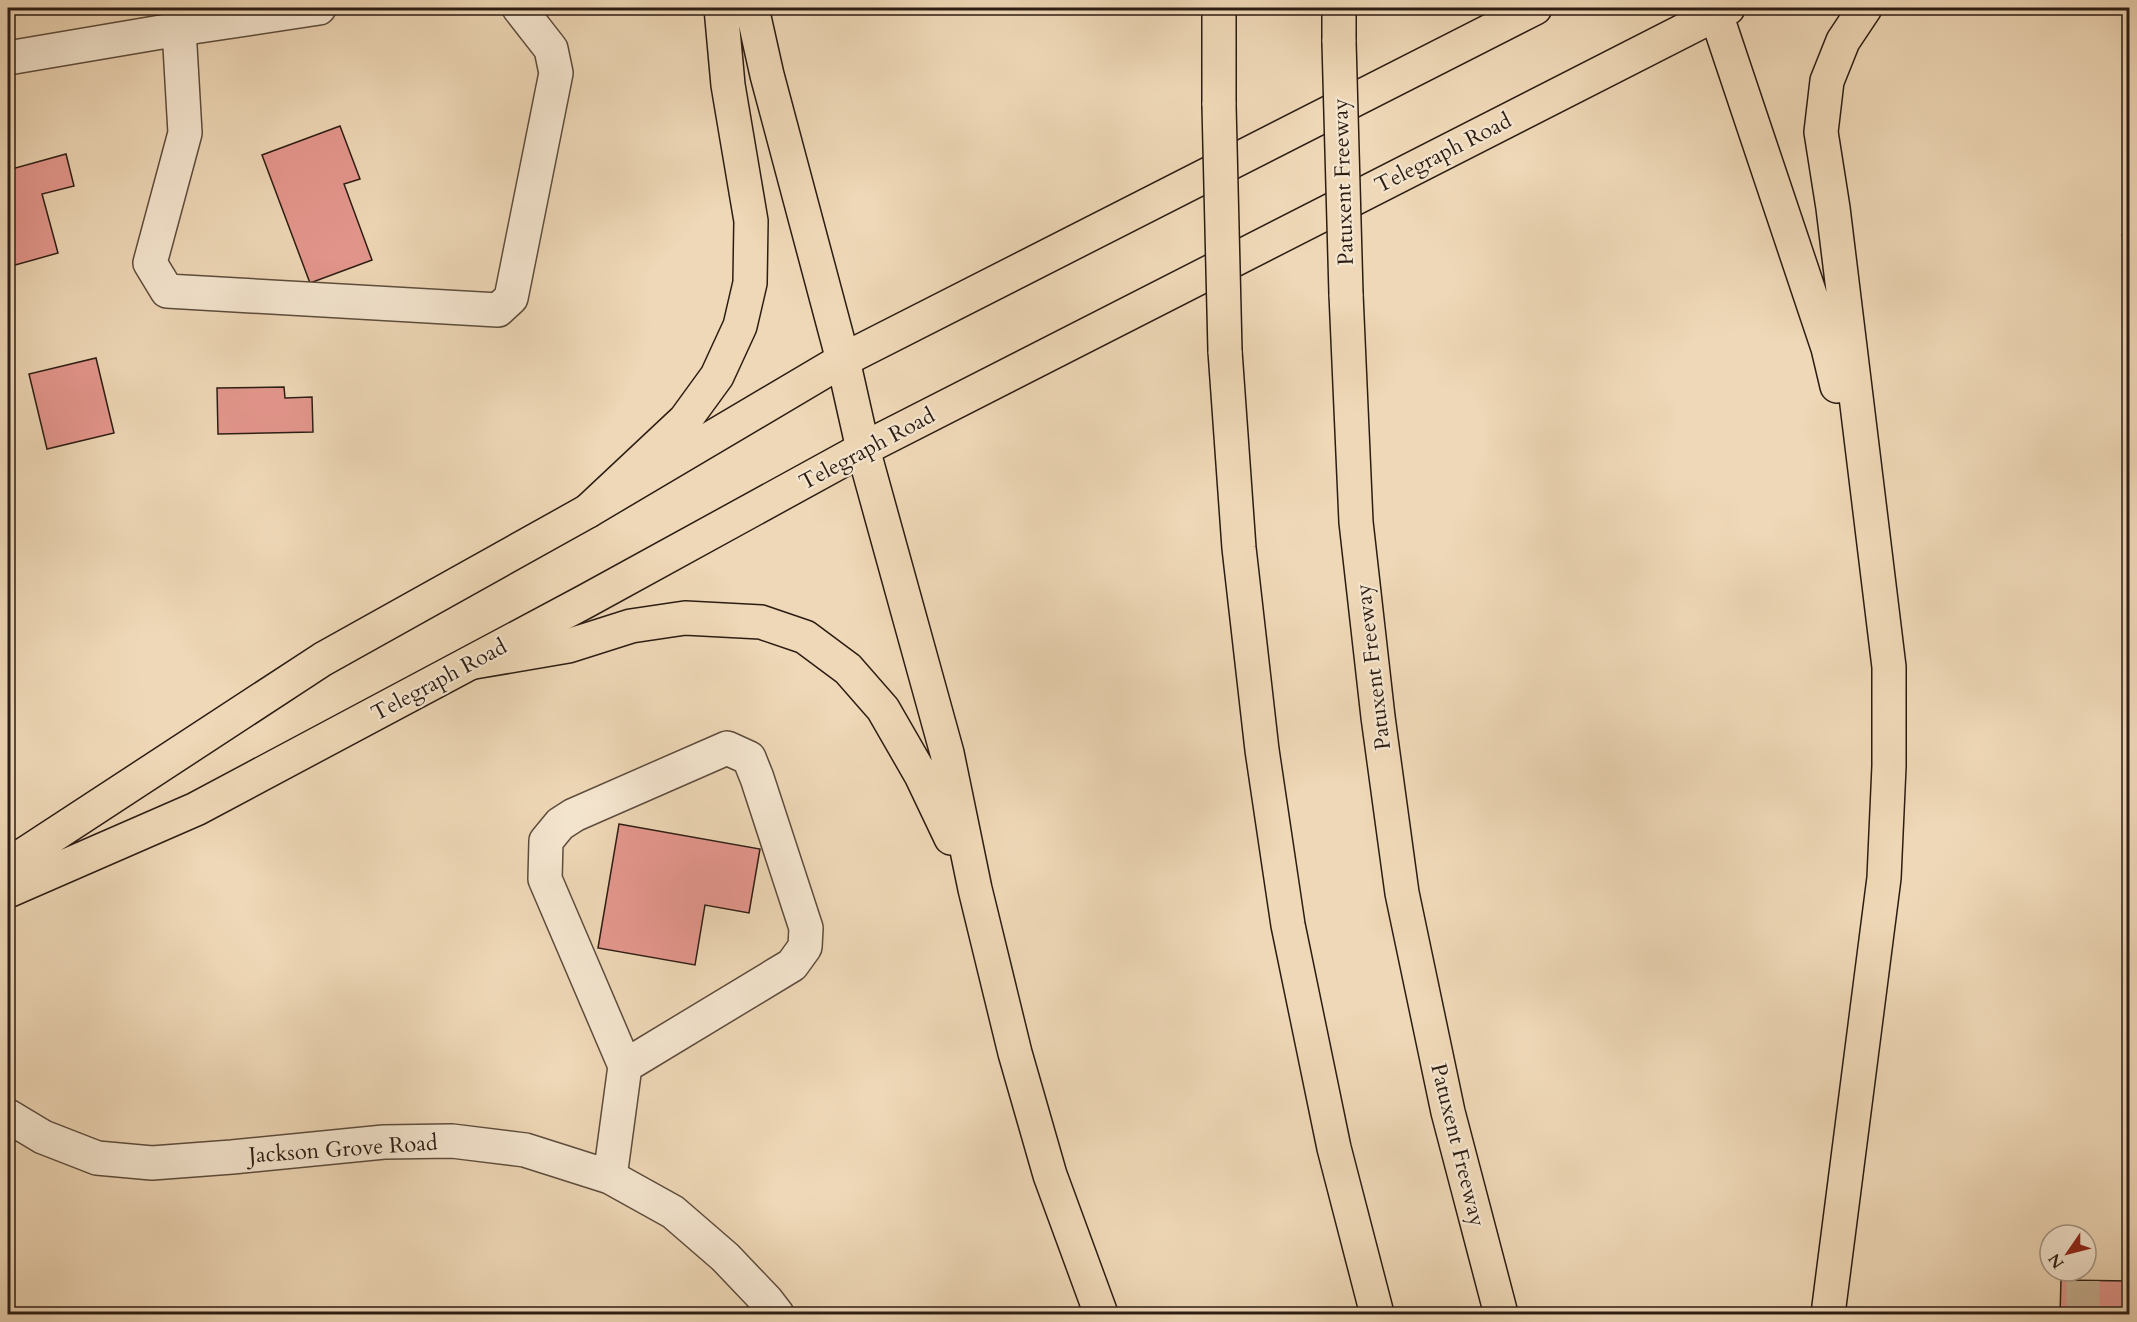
<svg xmlns="http://www.w3.org/2000/svg" width="2137" height="1322" font-family="Cardo,serif">
  <rect width="100%" height="100%" fill="#efd8b7"/>
  <filter id="stains"><feTurbulence type="fractalNoise" baseFrequency=".00333" numOctaves="4"/><feColorMatrix values="0 0 0 0 .2 0 0 0 0 .09 0 0 0 0 .02 0 0 0 .5 -.17"/></filter>
  <radialGradient id="worn" r=".72"><stop offset=".6" stop-color="#630" stop-opacity="0"/><stop offset="1" stop-color="#630" stop-opacity=".3"/></radialGradient>
  <path fill="#e5978e" stroke="#2c1d14" stroke-width="1.5" d="M 340,126 L 360,179 L 344,184 L 372,260 L 310,283 L 262,155 Z
    M 66,154 L 74,186 L 42,194 L 58,253 L 8,267 L 8,170 Z
    M 2130,233 L 2130,259 L 2122,235 Z
    M 96,358 L 114,433 L 47,449 L 29,374 Z
    M 284,387 L 285,398 L 312,397 L 313,432 L 218,434 L 217,388 Z
    M 619,824 L 760,849 L 749,913 L 705,905 L 695,965 L 598,948 Z
    M 2061,1280 L 2130,1281 L 2130,1314 L 2060,1314 Z"/>
  <g fill="none" stroke-linecap="round" stroke-linejoin="round">
    <path stroke="#c8b396" stroke-width="33" stroke-dasharray="33 16" stroke-linecap="butt" d="M 2083,1314 L 2083,1280"/>
    <defs>
      <path id="minor" d="M 179,29 L 185,133 L 150,263 L 167,291 L 498,310 L 511,298 L 556,73 L 551,49 L 519,8
        M 8,58 L 179,29 L 319,8
        M 8,1116 L 43,1137 L 97,1158 L 152,1163 L 232,1157 L 384,1142 L 452,1141 L 525,1150 L 610,1177 L 673,1212 L 725,1257 L 767,1301 L 777,1314
        M 610,1177 L 625,1066 L 792,965 L 805,947 L 806,928 L 757,778 L 749,758 L 727,748 L 574,815 L 560,824 L 546,841 L 545,879 L 625,1066"/>
      <path id="major" d="M 8,865 L 323,659 L 588,511 L 843,360 L 1535,8
        M 8,891 L 196,809 L 586,601 L 863,449 L 1728,8"/>
      <path id="highway" d="M 752,8 L 767,75 L 843,360 L 863,449 L 947,753 L 975,889 L 1015,1053 L 1050,1175 L 1101,1314
        M 1714,8 L 1828,348 L 1837,386
        M 1339,42 L 1339,8
        M 1219,105 L 1219,8
        M 1346,294 L 1356,522 L 1378,717 L 1402,893 L 1448,1112 L 1501,1314
        M 1225,351 L 1239,548 L 1262,750 L 1288,925 L 1334,1148 L 1377,1314
        M 588,511 L 685,420 L 717,376 L 740,326 L 750,283 L 751,221 L 728,85 L 721,8
        M 474,662 L 568,646 L 631,626 L 685,618 L 761,622 L 805,637 L 848,669 L 883,709 L 921,775 L 951,838
        M 1828,1314 L 1884,878 L 1889,766 L 1889,667 L 1833,208 L 1821,132 L 1827,81 L 1843,41 L 1865,8"/>
    </defs>
    <use href="#minor" stroke="#5d4c3d" stroke-width="36"/>
    <use href="#major" stroke="#2c1d14" stroke-width="36"/>
    <use href="#highway" stroke="#2c1d14" stroke-width="36"/>
    <use href="#minor" stroke="#f5e6d0" stroke-width="33"/>
    <use href="#major" stroke="#efd8b7" stroke-width="33"/>
    <use href="#highway" stroke="#efd8b7" stroke-width="33"/>
    <defs>
      <path id="highway-bridge" d="M 1339,42 L 1346,294
        M 1219,105 L 1225,351"/>
    </defs>
    <use href="#highway-bridge" stroke="#2c1d14" stroke-width="36" stroke-linecap="butt"/>
    <use href="#highway-bridge" stroke="#efd8b7" stroke-width="33"/>
  </g>
  <g text-anchor="middle" dominant-baseline="central" stroke-width="4.5" stroke-linejoin="round" paint-order="stroke">
    <g font-size="22" fill="#2c1d14" stroke="#f5e6d0">
      <text transform="translate(1443 153) rotate(-27)">Telegraph Road</text>
      <text transform="translate(1343 182) rotate(-92)">Patuxent Freeway</text>
      <text transform="translate(867 449) rotate(-28)">Telegraph Road</text>
      <text transform="translate(1373 667) rotate(-97)">Patuxent Freeway</text>
      <text transform="translate(439 680) rotate(-28)">Telegraph Road</text>
      <text transform="translate(1458 1145) rotate(76)">Patuxent Freeway</text>
      <text transform="translate(343 1149) rotate(-4)">Jackson Grove Road</text>
    </g>
  </g>
  <rect width="2137" height="1322" fill="none" stroke="#efd8b7" stroke-width="30"/>
  <rect x="9" y="9" width="2119" height="1304" fill="none" stroke="#2c1d14" stroke-width="3"/>
  <rect x="15" y="15" width="2107" height="1292" fill="none" stroke="#2c1d14" stroke-width="1.5"/>
  <g transform="translate(2068 1253) rotate(235)"><circle r="28" fill="#f5e6d0" stroke="#a59685" stroke-width="1.5"/>
  <path d="M0-4.5L10 22L0 15L-10 22Z" fill="#8f2418"/>
  <text y="-9" font-size="16" font-weight="bold" text-anchor="middle" fill="#2c1d14">N</text>
  </g>
  <rect width="100%" height="100%" filter="url(#stains)"/>
  <rect width="100%" height="100%" fill="url(#worn)"/>
</svg>
